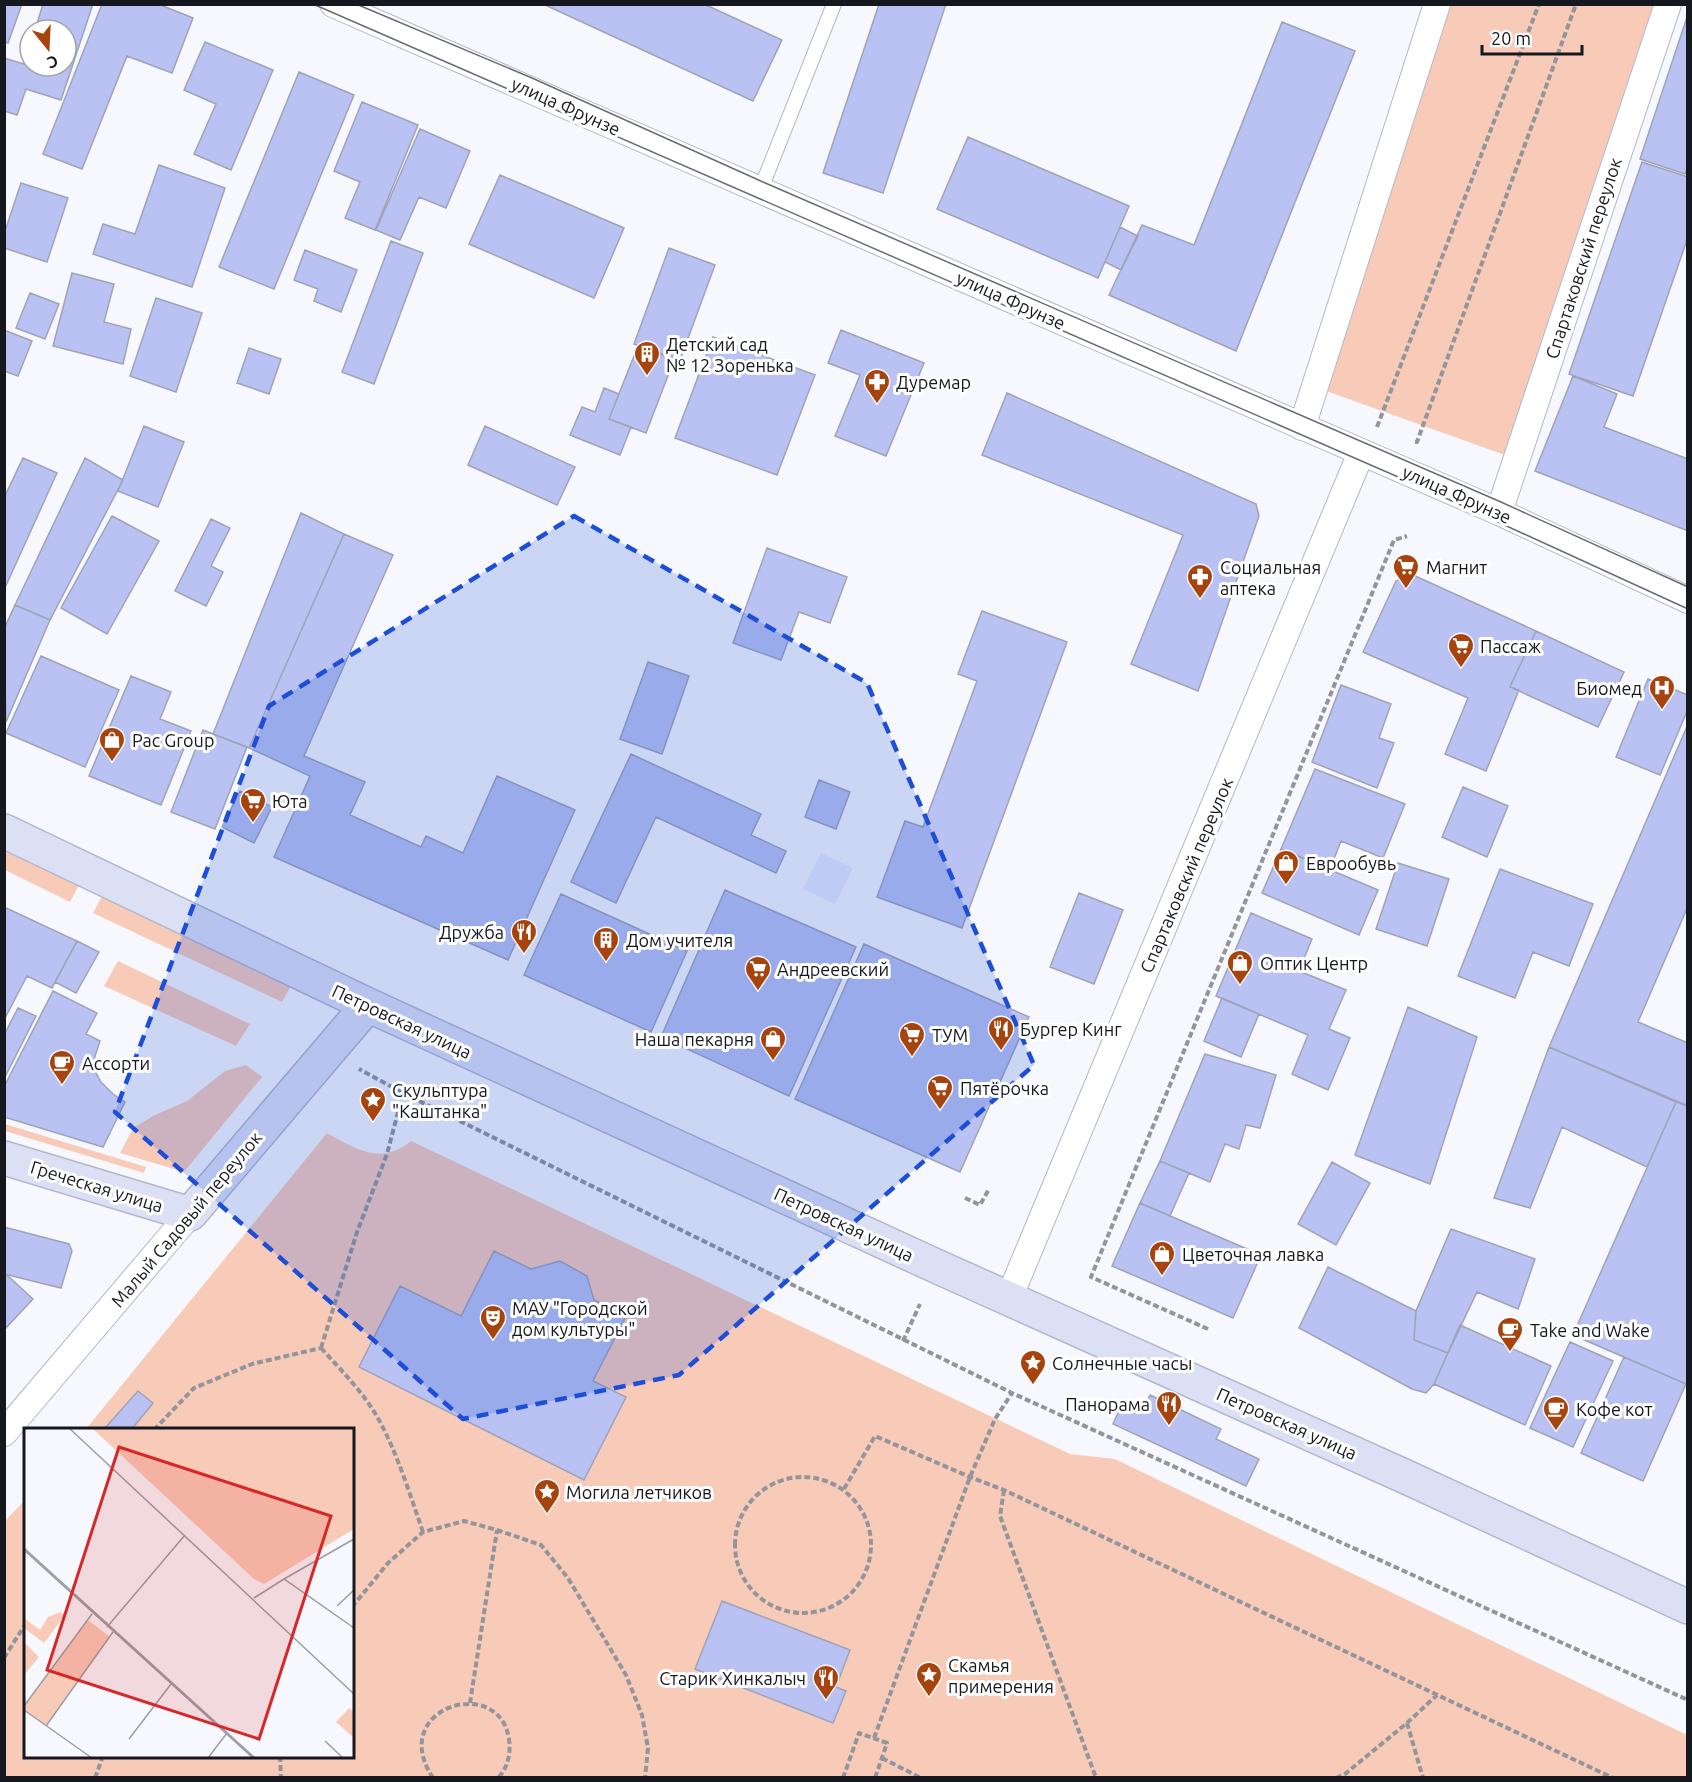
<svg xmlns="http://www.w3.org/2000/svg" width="1692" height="1782" font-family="Ubuntu,sans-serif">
  <rect width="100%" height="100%" fill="#f7f8fd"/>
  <path fill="#e7ebfd" d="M 821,853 L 853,868 L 835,904 L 803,889 Z"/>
  <path fill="#f8cbb8" d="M 1437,5 L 1668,5 L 1516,459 L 1315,387 Z
    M 4,850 L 79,885 L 70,902 L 5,870 Z
    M 102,896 L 291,986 L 282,1002 L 93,913 Z
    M 118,961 L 250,1024 L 236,1046 L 104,986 Z
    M 246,1065 L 262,1077 L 184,1172 L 120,1153 L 133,1128 L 155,1115 L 187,1101 L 225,1071 Z
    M 5,1124 L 146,1167 L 144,1173 L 5,1131 Z
    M 327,1133 C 356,1149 381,1166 411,1141 L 1070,1454 L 1115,1459 L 1687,1735 L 1687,1777 L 5,1777 L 4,1522 L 25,1500 L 26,1756 L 352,1756 L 352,1430 L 86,1429 Z"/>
  <path fill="#b9c2f2" stroke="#9fa3b9" stroke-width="1.5" d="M 4,4 L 22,4 L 8,43 L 4,42 Z
    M 43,4 L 93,4 L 61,100 L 26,89 L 17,115 L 4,111 L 4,58 L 24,64 L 30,44 L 30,66 L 66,66 L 66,30 L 35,30 Z
    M 102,4 L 158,4 L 193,18 L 172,73 L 127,56 L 82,169 L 43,154 Z
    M 543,4 L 704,4 L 782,40 L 753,101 Z
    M 879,4 L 946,4 L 883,193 L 823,173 Z
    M 1688,14 L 1688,166 L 1685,174 L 1640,159 Z
    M 1282,22 L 1355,51 L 1236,351 L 1109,295 L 1142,225 L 1194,245 Z
    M 205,42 L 273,70 L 231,170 L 194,154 L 216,104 L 184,90 Z
    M 299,72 L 354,95 L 274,289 L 219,267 Z
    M 362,102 L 418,125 L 375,230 L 345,218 L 360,182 L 334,171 Z
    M 420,129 L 470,151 L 446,208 L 419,197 L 400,240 L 376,230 Z
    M 968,137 L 1129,206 L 1098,278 L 937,209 Z
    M 1642,162 L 1688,177 L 1688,237 L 1633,396 L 1569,374 Z
    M 159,165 L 225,188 L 192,287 L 93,254 L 103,224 L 135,234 Z
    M 500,175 L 624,228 L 594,298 L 469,244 Z
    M 21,183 L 68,198 L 47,262 L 4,248 L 4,234 Z
    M 1120,227 L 1138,236 L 1121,270 L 1105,262 Z
    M 391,241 L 423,253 L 374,384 L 342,372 Z
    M 669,248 L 715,265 L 680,360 L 634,344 Z
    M 305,250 L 357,270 L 341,312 L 314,301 L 318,289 L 294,280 Z
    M 72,273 L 114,284 L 104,322 L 131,329 L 123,364 L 53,346 Z
    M 30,293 L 59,304 L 45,339 L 16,328 Z
    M 156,298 L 202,313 L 176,392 L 130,376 Z
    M 4,330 L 32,341 L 18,376 L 4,371 Z
    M 841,330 L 924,363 L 886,456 L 835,436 L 860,375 L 828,363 Z
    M 713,337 L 815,375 L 777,475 L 675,438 Z
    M 638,346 L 674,360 L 646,433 L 609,419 Z
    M 249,348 L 281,359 L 269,394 L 237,383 Z
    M 1573,376 L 1617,394 L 1604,427 L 1688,459 L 1688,531 L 1535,471 Z
    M 604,388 L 619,394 L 609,419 L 631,427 L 620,455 L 570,435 L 582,407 L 595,412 Z
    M 1007,393 L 1256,504 L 1259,516 L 1198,691 L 1131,664 L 1183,535 L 982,455 Z
    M 144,426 L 184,442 L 158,507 L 118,491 Z
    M 485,426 L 575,467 L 557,505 L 468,465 Z
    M 23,458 L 57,473 L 4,590 L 4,498 Z
    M 85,458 L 123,480 L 50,620 L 15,605 Z
    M 301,513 L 344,534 L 249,748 L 213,734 Z
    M 112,516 L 159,541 L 107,634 L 61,608 Z
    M 211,519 L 230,528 L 211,566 L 223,572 L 206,606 L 175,591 Z
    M 344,534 L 393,555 L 304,756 L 365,782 L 350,815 L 421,847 L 426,836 L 463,853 L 497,776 L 575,810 L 508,960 L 274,857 L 310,776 L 249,748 Z
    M 767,548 L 847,577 L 830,623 L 799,612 L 781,660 L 733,643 Z
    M 1413,575 L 1536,631 L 1510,687 L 1519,690 L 1486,771 L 1445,754 L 1468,698 L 1363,652 L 1396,581 Z
    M 15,605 L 50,620 L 6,722 L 4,629 Z
    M 982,611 L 1067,642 L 962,928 L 877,897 L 905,821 L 923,827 L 977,681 L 958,674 Z
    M 1536,631 L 1624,672 L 1598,727 L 1510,687 Z
    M 41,656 L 119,690 L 85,767 L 6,733 Z
    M 648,662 L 689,676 L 662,754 L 620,739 Z
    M 131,676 L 171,692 L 160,719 L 191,731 L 161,805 L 89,776 Z
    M 1648,679 L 1688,695 L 1688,709 L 1660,775 L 1616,757 Z
    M 1341,685 L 1391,704 L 1379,738 L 1394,743 L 1377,788 L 1312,762 Z
    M 1688,724 L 1688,906 L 1638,1022 L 1688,1043 L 1688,1106 L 1549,1047 Z
    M 203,730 L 247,747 L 215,829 L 171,812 Z
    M 631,754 L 761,814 L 751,835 L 786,851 L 776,873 L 656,817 L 616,903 L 571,882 Z
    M 1315,769 L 1405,804 L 1383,858 L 1341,841 L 1330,869 L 1281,849 Z
    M 819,780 L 850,792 L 836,829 L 805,817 Z
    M 1463,787 L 1508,806 L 1487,857 L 1442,837 Z
    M 240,791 L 272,807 L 254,843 L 222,827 Z
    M 1281,849 L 1378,890 L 1359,935 L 1262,893 Z
    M 1398,863 L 1449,879 L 1427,946 L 1376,929 Z
    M 1500,869 L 1593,904 L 1569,966 L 1533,952 L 1515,998 L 1458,976 Z
    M 725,890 L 856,947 L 789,1096 L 661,1037 Z
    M 1079,893 L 1123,910 L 1094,984 L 1050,967 Z
    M 561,894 L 687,951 L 651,1032 L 524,975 Z
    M 4,907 L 77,941 L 52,988 L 27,976 L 4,1020 Z
    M 1251,913 L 1312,939 L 1299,971 L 1346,990 L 1329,1029 L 1350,1038 L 1328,1090 L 1292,1074 L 1308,1035 L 1216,996 Z
    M 77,941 L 99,952 L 76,993 L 55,982 Z
    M 864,944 L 1029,1017 L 960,1172 L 795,1099 Z
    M 53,991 L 97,1013 L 86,1034 L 100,1041 L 95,1056 L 95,1071 L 101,1082 L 113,1094 L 125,1102 L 103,1147 L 4,1117 L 4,1087 Z
    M 1222,998 L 1259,1014 L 1241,1057 L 1204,1041 Z
    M 1408,1007 L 1477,1037 L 1430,1184 L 1355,1155 Z
    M 18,1008 L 36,1016 L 4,1079 L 4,1035 Z
    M 1549,1047 L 1676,1102 L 1647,1167 L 1562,1127 L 1530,1208 L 1494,1198 Z
    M 1205,1054 L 1276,1075 L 1260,1128 L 1246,1125 L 1239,1149 L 1225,1144 L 1210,1182 L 1160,1161 Z
    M 1676,1102 L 1688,1106 L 1688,1380 L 1686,1384 L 1573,1335 Z
    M 1160,1161 L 1189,1173 L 1170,1216 L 1140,1203 Z
    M 1332,1162 L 1370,1183 L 1336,1245 L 1298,1224 Z
    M 1140,1203 L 1261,1255 L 1233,1318 L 1112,1266 Z
    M 4,1227 L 69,1244 L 72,1251 L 61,1288 L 4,1274 Z
    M 1451,1229 L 1535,1259 L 1518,1309 L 1477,1292 L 1448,1353 L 1414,1340 L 1416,1311 Z
    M 494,1251 L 531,1269 L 560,1261 L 587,1276 L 594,1300 L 626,1316 L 593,1381 L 626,1397 L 584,1480 L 359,1367 L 400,1286 L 461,1316 Z
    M 1328,1267 L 1416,1311 L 1414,1340 L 1448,1353 L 1434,1384 L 1426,1393 L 1412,1389 L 1299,1328 Z
    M 7,1275 L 33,1299 L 4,1330 L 4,1278 Z
    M 1460,1325 L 1551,1366 L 1525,1425 L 1434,1384 Z
    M 1570,1342 L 1613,1361 L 1573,1447 L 1530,1428 Z
    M 1624,1357 L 1686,1384 L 1643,1481 L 1581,1453 Z
    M 138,1391 L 153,1403 L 131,1430 L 107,1430 L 105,1428 Z
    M 1150,1395 L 1221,1429 L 1216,1439 L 1259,1459 L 1246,1486 L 1113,1424 L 1123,1402 L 1142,1412 Z
    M 722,1601 L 850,1650 L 836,1687 L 846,1691 L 833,1723 L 695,1669 Z"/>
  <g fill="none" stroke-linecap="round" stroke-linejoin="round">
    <defs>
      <path id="lane" d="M 760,191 L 834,4"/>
      <path id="street" d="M 333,4 L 1499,512 L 1688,600
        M 1302,427 L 1437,4
        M 1499,512 L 1668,4
        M 1009,1298 L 1361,453
        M 4,1433 L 190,1214"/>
      <path id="secondary" d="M 4,831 L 368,1005 L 936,1266 L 1404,1476 L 1688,1607
        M 4,1158 L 190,1214 L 368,1005"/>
    </defs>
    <use href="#lane" stroke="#b3b7cd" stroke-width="16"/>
    <use href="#street" stroke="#b3b7cd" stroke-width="28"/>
    <use href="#secondary" stroke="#b3b7cd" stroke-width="36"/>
    <path stroke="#93959b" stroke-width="4" stroke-dasharray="6 3" stroke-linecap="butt" d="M 1377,427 L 1539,4
      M 1415,442 L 1417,442 L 1576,4
      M 403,1093 L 1012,1393 L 1688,1700
      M 965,1198 L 980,1205 L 989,1189
      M 1208,1329 L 1091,1277 L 1394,540 L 1407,536
      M 903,1341 L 920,1304
      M 321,1348 L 357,1232 L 387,1154 L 403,1093 L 359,1069
      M 321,1348 C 342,1371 364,1393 379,1420 C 398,1455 410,1495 423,1532
      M 154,1430 L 194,1388 L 252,1364 L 321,1348
      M735 1545a68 68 0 1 1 136 0a68 68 0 1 1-136 0Z
      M 844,1489 L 875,1436 L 970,1477 L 1004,1490 L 1613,1778
      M 1004,1490 L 1000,1516 L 1096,1778
      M 352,1607 L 388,1563 L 423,1532 L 464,1521 L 497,1530 L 541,1545 L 568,1578 L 626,1675 L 642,1715 L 648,1748 L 645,1778
      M 4,1658 L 26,1623
      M 470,1703 L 497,1530
      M 1407,1723 L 1423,1778
      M 874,1738 L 970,1477 L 995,1419 L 1012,1393
      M 280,1756 L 281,1778
      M 882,1758 L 921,1778
      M 95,1778 L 103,1756
      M 433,1778 C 386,1708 499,1673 509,1739 C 511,1754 508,1767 498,1778
      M 843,1778 L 859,1733 L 887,1743 L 875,1778
      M 1336,1778 L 1345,1774 L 1407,1723 L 1437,1695"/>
    <use href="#lane" stroke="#fff" stroke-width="14"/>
    <use href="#street" stroke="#fff" stroke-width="26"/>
    <use href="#secondary" stroke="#dce0f4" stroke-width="33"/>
    <path stroke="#6a6c72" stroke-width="1.5" d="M 313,4 L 1428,490 L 1688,609
      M 356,4 L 532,78 L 763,182 L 1501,502 L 1688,587"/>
  </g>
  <path fill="#1d4ed8" fill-opacity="0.2" stroke="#1d4ed8" stroke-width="4.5" stroke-dasharray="12 8" stroke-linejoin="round" d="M 574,516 L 867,683 L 1034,1065 L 679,1375 L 463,1419 L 115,1112 L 269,706 Z"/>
  <defs>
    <symbol id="building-pin" viewBox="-11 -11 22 30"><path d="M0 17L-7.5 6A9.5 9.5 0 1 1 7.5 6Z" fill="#a7430d" stroke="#fff"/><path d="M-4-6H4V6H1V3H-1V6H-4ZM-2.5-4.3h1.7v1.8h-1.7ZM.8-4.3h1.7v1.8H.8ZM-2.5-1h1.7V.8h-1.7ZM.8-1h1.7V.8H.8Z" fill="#fff"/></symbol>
    <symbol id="pharmacy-pin" viewBox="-11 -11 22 30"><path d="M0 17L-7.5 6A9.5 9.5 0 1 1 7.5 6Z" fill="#a7430d" stroke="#fff"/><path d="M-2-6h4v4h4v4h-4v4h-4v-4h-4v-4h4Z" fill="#fff"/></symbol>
    <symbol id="supermarket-pin" viewBox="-11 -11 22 30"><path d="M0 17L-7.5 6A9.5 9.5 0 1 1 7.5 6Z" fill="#a7430d" stroke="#fff"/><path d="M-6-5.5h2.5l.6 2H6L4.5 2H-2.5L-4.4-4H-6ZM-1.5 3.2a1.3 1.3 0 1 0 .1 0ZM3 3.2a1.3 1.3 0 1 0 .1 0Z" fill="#fff"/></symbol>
    <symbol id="hospital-pin" viewBox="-11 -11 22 30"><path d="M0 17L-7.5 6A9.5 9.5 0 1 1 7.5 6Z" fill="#a7430d" stroke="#fff"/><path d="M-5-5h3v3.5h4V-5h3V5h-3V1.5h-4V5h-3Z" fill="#fff"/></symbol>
    <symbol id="shop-pin" viewBox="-11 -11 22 30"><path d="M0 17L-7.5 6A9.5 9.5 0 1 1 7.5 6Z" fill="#a7430d" stroke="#fff"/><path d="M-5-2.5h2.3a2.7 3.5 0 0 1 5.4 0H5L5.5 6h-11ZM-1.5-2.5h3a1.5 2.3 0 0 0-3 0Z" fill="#fff"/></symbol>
    <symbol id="restaurant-pin" viewBox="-11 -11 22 30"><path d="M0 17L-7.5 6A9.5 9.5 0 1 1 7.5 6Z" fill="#a7430d" stroke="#fff"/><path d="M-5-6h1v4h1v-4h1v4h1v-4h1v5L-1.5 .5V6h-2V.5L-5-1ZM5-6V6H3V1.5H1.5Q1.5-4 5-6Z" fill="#fff"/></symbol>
    <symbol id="cafe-pin" viewBox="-11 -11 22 30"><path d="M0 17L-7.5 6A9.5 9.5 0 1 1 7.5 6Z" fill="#a7430d" stroke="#fff"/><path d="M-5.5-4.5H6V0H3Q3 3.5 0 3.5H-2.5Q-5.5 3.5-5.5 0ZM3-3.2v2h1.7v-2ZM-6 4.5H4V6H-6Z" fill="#fff"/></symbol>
    <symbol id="sight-pin" viewBox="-11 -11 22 30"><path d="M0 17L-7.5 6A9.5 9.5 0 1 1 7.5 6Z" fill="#a7430d" stroke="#fff"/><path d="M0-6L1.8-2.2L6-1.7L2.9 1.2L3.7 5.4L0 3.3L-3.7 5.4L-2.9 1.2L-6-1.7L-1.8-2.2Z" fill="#fff"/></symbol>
    <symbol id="theatre-pin" viewBox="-11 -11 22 30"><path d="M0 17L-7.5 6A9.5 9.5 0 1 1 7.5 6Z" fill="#a7430d" stroke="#fff"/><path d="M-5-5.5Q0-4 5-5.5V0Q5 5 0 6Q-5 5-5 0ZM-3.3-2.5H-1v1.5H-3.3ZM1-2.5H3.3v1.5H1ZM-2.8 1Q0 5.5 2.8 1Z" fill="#fff"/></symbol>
  </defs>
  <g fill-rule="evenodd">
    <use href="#building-pin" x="632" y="339" width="30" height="40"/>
    <use href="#pharmacy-pin" x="862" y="367" width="30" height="40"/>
    <use href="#supermarket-pin" x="1391" y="552" width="30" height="40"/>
    <use href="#pharmacy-pin" x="1185" y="562" width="30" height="40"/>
    <use href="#supermarket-pin" x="1446" y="631" width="30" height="40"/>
    <use href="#hospital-pin" x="1647" y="673" width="30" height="40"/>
    <use href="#shop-pin" x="97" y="725" width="30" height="40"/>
    <use href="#supermarket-pin" x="238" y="786" width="30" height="40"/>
    <use href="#shop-pin" x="1271" y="848" width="30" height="40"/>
    <use href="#restaurant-pin" x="509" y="917" width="30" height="40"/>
    <use href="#building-pin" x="591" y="925" width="30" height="40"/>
    <use href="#shop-pin" x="1225" y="948" width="30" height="40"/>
    <use href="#supermarket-pin" x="743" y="954" width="30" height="40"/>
    <use href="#restaurant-pin" x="986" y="1014" width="30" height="40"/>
    <use href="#supermarket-pin" x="897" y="1020" width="30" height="40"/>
    <use href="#shop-pin" x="758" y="1024" width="30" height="40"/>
    <use href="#cafe-pin" x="47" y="1048" width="30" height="40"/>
    <use href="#supermarket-pin" x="925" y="1073" width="30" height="40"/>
    <use href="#sight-pin" x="358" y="1085" width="30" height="40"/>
    <use href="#shop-pin" x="1147" y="1239" width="30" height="40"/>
    <use href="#theatre-pin" x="478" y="1303" width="30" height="40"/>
    <use href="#cafe-pin" x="1495" y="1315" width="30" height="40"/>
    <use href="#sight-pin" x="1018" y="1348" width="30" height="40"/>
    <use href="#restaurant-pin" x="1154" y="1389" width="30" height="40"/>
    <use href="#cafe-pin" x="1541" y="1394" width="30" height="40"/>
    <use href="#sight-pin" x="532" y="1477" width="30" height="40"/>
    <use href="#sight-pin" x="914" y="1660" width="30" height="40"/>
    <use href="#restaurant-pin" x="811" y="1663" width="30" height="40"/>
  </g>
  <g text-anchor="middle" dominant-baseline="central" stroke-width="6" stroke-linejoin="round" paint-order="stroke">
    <g font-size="18" fill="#161820" stroke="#fff">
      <text transform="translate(566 106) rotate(24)">улица Фрунзе</text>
      <text transform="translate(1583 258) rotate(-72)">Спартаковский переулок</text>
      <text transform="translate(1011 300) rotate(24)">улица Фрунзе</text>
      <text transform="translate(1457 494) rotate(24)">улица Фрунзе</text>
      <text transform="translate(1186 875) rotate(-67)">Спартаковский переулок</text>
      <text transform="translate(402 1021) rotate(25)">Петровская улица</text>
      <text transform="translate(97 1186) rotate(17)">Греческая улица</text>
      <text transform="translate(186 1219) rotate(-50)">Малый Садовый переулок</text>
      <text transform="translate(844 1224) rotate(25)">Петровская улица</text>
      <text transform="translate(1287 1423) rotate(24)">Петровская улица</text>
    </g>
    <g font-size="18" fill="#161820" stroke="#fff" text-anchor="start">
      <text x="666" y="344">Детский сад<tspan x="666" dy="21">№ 12 Зоренька</tspan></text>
      <text x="896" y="382">Дуремар</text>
      <text x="1220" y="567">Социальная<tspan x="1220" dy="21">аптека</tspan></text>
      <text x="1426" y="567">Магнит</text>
      <text x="1480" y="646">Пассаж</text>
      <text x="1642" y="688" text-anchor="end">Биомед</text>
      <text x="132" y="740">Pac Group</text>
      <text x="272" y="801">Юта</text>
      <text x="1306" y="863">Еврообувь</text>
      <text x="504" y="932" text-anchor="end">Дружба</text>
      <text x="626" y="940">Дом учителя</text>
      <text x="1260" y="963">Оптик Центр</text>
      <text x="777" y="969">Андреевский</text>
      <text x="1020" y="1029">Бургер Кинг</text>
      <text x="932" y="1035">ТУМ</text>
      <text x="754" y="1039" text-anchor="end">Наша пекарня</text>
      <text x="82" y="1063">Ассорти</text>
      <text x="960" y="1088">Пятёрочка</text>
      <text x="392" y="1090">Скульптура<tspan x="392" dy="21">"Каштанка"</tspan></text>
      <text x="1182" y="1254">Цветочная лавка</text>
      <text x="512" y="1308">МАУ "Городской<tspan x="512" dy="21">дом культуры"</tspan></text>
      <text x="1530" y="1330">Take and Wake</text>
      <text x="1052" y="1363">Солнечные часы</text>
      <text x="1150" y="1404" text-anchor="end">Панорама</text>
      <text x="1576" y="1409">Кофе кот</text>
      <text x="566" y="1492">Могила летчиков</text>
      <text x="948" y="1665">Скамья<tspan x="948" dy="21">примерения</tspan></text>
      <text x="806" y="1678" text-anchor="end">Старик Хинкалыч</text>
    </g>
  </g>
  <g transform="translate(24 1428)">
    <rect width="330" height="330" fill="#f7f8fd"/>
    <path d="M 68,0 L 330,0 L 330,101 L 240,156 L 230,151 ZM 36,184 L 41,187 L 20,215 L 0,200 L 0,190 L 16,202 L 24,189 ZM 64,192 L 86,209 L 22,298 L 0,282 L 0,278 ZM 0,214 L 15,229 L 0,247 ZM 325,280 L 330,284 L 330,310 L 312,294 Z" fill="#f8cbb8"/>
    <path fill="none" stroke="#9d9ea5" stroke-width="1.5" d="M 45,0 L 330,266M 0,120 L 231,330M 0,122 L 229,330M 260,151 L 330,111M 230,170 L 260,151 L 330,200M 313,178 L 330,162M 83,199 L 161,107M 0,278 L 68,186M 0,282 L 68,330M 22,298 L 89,204M 105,311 L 147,256M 301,313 L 319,330M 184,330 L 203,305"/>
    <path fill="#d62828" fill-opacity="0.15" stroke="#d62828" stroke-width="3" d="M 95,19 L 307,88 L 235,311 L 23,242 Z"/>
    <rect width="330" height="330" fill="none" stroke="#161820" stroke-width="3"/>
  </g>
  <rect width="1692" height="1782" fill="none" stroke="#161820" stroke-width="12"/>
  <g transform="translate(48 48) rotate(162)"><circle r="28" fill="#ffffff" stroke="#a2a3a6" stroke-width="1.5"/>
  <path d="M0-4.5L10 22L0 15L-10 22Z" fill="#a7430d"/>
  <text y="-9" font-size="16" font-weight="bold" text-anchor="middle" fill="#161820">С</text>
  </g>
  <path d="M1482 45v9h100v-9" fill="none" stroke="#161820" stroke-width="3"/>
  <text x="1491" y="45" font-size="18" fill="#161820" stroke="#ffffff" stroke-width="4.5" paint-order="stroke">20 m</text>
</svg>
